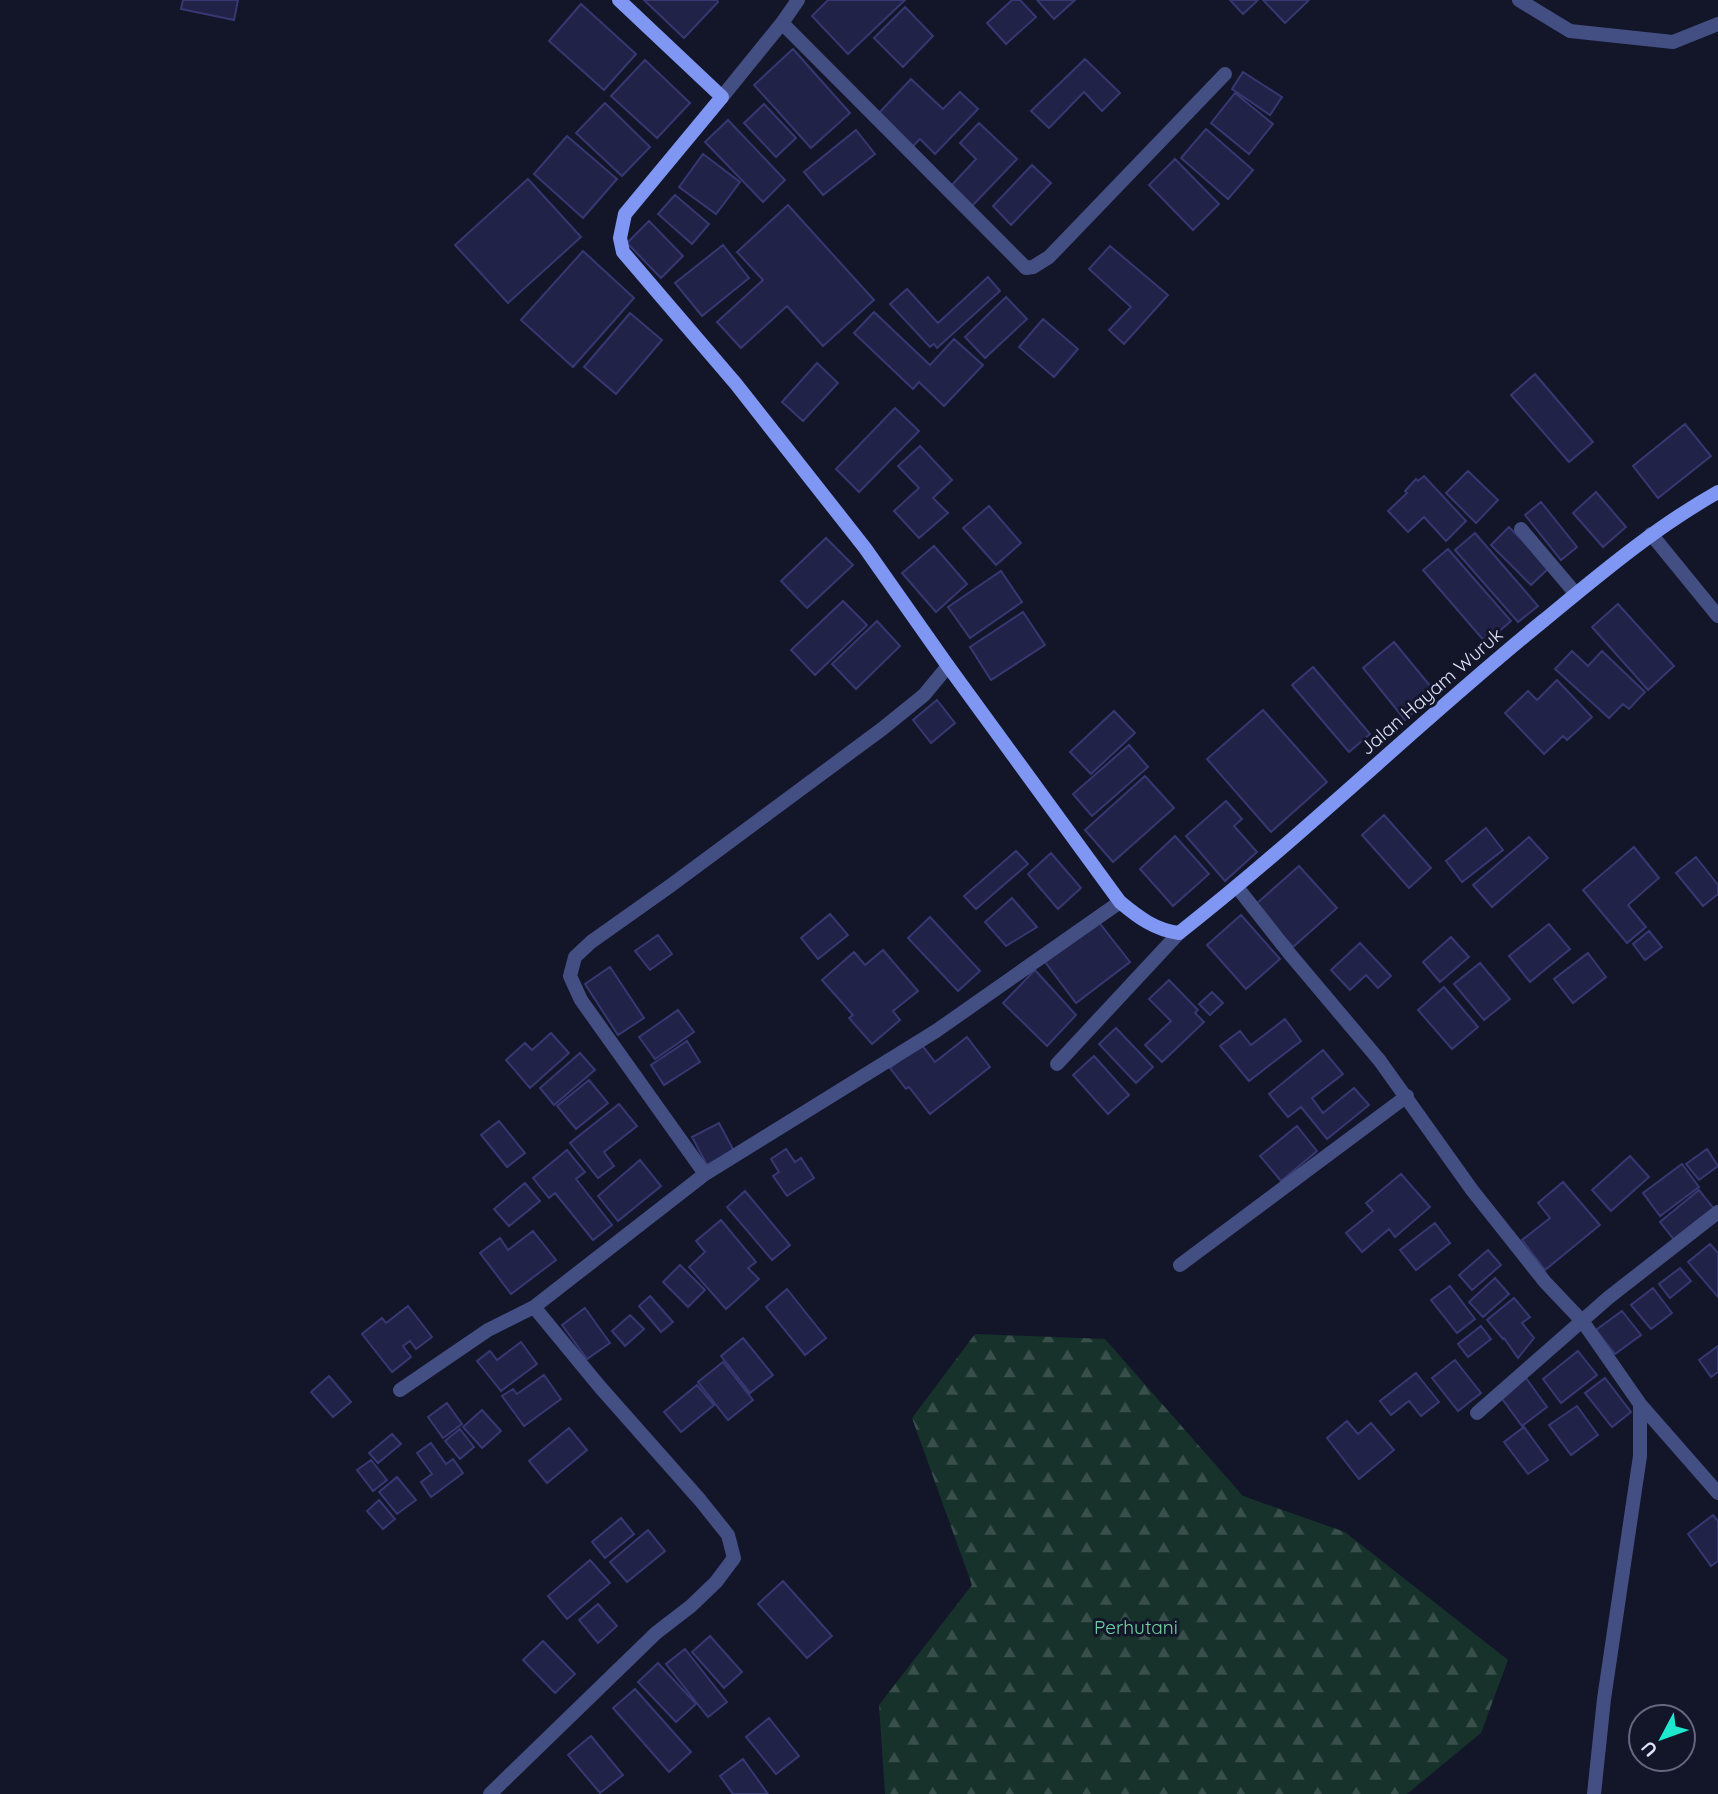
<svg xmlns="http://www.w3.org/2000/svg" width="1718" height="1794" font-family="Quicksand,sans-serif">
  <defs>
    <pattern id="forest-firs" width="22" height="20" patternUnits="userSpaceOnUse" patternTransform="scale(1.75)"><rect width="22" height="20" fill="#17322b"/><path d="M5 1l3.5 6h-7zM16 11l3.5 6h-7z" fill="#384f4b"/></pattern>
  </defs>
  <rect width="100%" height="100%" fill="#131529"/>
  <path fill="url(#forest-firs)" d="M 975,1334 L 1105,1339 L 1243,1496 L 1345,1532 L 1508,1660 L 1481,1733 L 1407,1794 L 885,1794 L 879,1705 L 972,1585 L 912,1418 Z"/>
  <path fill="#212248" stroke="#363871" stroke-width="2" d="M 183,0 L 238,0 L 234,20 L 181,9 Z
    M 644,0 L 717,0 L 718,2 L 684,38 Z
    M 828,0 L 905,0 L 848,54 L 812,16 Z
    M 1012,0 L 1020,0 L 1036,17 L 1006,44 L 987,23 Z
    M 1037,0 L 1075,0 L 1054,19 Z
    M 1230,0 L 1258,0 L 1243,14 Z
    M 1263,0 L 1309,0 L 1285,23 Z
    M 581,4 L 636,54 L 604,90 L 549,41 Z
    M 905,7 L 933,36 L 903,67 L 874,38 Z
    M 793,49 L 850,113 L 811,148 L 754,85 Z
    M 1085,59 L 1120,93 L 1102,111 L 1084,92 L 1049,128 L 1031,111 Z
    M 645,60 L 690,103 L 657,138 L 611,96 Z
    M 1243,72 L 1282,97 L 1270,115 L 1232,89 Z
    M 911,79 L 943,109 L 960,92 L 978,109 L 935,154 L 920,139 L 912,147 L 878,114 Z
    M 1235,93 L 1273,124 L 1249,154 L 1211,123 Z
    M 605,103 L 650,147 L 622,176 L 576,133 Z
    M 764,104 L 796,138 L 776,157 L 744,123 Z
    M 728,120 L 785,180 L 763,202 L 705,142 Z
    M 979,123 L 1017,159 L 972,206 L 951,186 L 976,159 L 960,143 Z
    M 1206,129 L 1253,170 L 1228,199 L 1181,158 Z
    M 856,130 L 875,154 L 823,195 L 804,172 Z
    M 567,136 L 617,179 L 583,218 L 534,174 Z
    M 703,154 L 740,182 L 716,214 L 679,187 Z
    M 1175,159 L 1219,204 L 1193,230 L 1149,185 Z
    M 1032,165 L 1051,183 L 1011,225 L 993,206 Z
    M 528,179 L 581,237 L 508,303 L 455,245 Z
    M 675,195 L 709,224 L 692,244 L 658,214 Z
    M 788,205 L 874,300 L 823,346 L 787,306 L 741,348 L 717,322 L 763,280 L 737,252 Z
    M 649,221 L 683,256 L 661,278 L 627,243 Z
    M 723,245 L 749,278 L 702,316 L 675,283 Z
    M 1110,246 L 1168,295 L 1124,344 L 1109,330 L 1131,307 L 1089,269 Z
    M 583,251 L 634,298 L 573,367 L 521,320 Z
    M 988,277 L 1000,291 L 937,348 L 934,344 L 930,347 L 890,304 L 907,289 L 938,323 Z
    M 1006,297 L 1027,319 L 985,358 L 965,337 Z
    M 874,312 L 930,365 L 954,339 L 983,365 L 944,406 L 919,382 L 913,389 L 854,333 Z
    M 630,313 L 662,340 L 616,394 L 584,367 Z
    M 1043,319 L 1078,349 L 1054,377 L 1019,347 Z
    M 817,363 L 838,383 L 803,421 L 782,402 Z
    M 1535,374 L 1593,442 L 1569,462 L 1511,395 Z
    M 895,408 L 919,431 L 859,492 L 836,469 Z
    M 1685,424 L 1711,456 L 1658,498 L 1633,466 Z
    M 920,446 L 952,480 L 933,498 L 948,513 L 919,538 L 894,511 L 919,488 L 898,466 Z
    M 1468,471 L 1498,500 L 1476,523 L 1446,493 Z
    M 1424,476 L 1466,521 L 1446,541 L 1424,517 L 1408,532 L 1388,511 L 1407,493 L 1405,491 L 1416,479 L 1418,481 Z
    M 1596,492 L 1626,527 L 1603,547 L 1573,513 Z
    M 1541,502 L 1577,547 L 1561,560 L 1525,515 Z
    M 989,506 L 1021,543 L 996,565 L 963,528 Z
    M 1509,527 L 1549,568 L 1531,585 L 1491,545 Z
    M 1475,533 L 1538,606 L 1518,622 L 1455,550 Z
    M 826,538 L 853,565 L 807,608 L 781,581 Z
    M 934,546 L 967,584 L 936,612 L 902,573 Z
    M 1448,549 L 1511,621 L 1486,643 L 1423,570 Z
    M 1001,571 L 1022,602 L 970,638 L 948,607 Z
    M 843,601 L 867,625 L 815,675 L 791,650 Z
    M 1618,604 L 1674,666 L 1648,690 L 1592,627 Z
    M 1023,612 L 1045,645 L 991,680 L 970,647 Z
    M 877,621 L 900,646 L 856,689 L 832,664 Z
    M 1394,642 L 1436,693 L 1405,720 L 1363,668 Z
    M 1572,651 L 1588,666 L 1602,651 L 1645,692 L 1629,709 L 1623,704 L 1609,718 L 1555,669 Z
    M 1313,667 L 1370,734 L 1349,752 L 1292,685 Z
    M 1557,680 L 1592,717 L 1567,740 L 1563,736 L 1544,754 L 1505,713 L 1528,691 L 1537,700 Z
    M 937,700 L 955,723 L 931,743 L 913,720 Z
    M 1263,710 L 1327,782 L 1271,832 L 1207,759 Z
    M 1114,711 L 1135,733 L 1091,774 L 1070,752 Z
    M 1129,745 L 1148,767 L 1092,816 L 1073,794 Z
    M 1145,776 L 1174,808 L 1113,862 L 1085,830 Z
    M 1226,801 L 1242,819 L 1234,826 L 1257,852 L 1225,881 L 1186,836 Z
    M 1384,815 L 1431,868 L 1409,888 L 1362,835 Z
    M 1486,828 L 1503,850 L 1462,882 L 1446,861 Z
    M 1175,836 L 1209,874 L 1173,906 L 1140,869 Z
    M 1529,837 L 1548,858 L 1492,907 L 1473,885 Z
    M 1634,847 L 1659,878 L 1628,905 L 1646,927 L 1627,943 L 1583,890 Z
    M 1016,851 L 1028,864 L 976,909 L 964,896 Z
    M 1051,853 L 1081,888 L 1058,909 L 1028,874 Z
    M 1696,857 L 1718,885 L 1718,894 L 1703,906 L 1676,873 Z
    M 1299,866 L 1337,908 L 1293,947 L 1255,905 Z
    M 1012,898 L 1037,927 L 1006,946 L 985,922 Z
    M 830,914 L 848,935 L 818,959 L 801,938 Z
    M 1241,915 L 1280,959 L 1246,989 L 1207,945 Z
    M 930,917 L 980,971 L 958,991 L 908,938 Z
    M 1098,921 L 1130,962 L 1076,1003 L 1045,962 Z
    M 1549,924 L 1570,949 L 1530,982 L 1509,956 Z
    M 1649,931 L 1662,947 L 1645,960 L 1633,944 Z
    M 658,935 L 672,954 L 650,970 L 635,951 Z
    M 1451,937 L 1469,957 L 1440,982 L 1423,962 Z
    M 1360,943 L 1391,976 L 1378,988 L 1366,975 L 1350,990 L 1331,970 Z
    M 883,950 L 918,991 L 893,1011 L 900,1020 L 872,1044 L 849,1018 L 853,1015 L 822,980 L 854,952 L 865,965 Z
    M 1588,953 L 1606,977 L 1573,1003 L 1554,979 Z
    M 1480,963 L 1510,999 L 1484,1020 L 1454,984 Z
    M 610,967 L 644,1018 L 618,1035 L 585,984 Z
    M 1035,970 L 1076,1015 L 1047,1046 L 1003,1003 Z
    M 1169,980 L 1198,1010 L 1195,1013 L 1204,1022 L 1162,1062 L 1145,1045 L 1171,1021 L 1149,999 Z
    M 1444,987 L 1478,1027 L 1452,1049 L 1418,1010 Z
    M 1212,992 L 1223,1003 L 1210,1015 L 1199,1004 Z
    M 678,1010 L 694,1032 L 655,1059 L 639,1037 Z
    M 1285,1019 L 1301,1041 L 1249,1081 L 1220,1046 L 1240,1031 L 1251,1045 Z
    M 1116,1028 L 1153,1067 L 1136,1083 L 1099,1044 Z
    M 551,1033 L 569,1053 L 530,1088 L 506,1060 L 525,1043 L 532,1050 Z
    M 967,1037 L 990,1067 L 930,1114 L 909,1087 L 906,1089 L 890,1068 L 921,1044 L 935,1062 Z
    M 687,1041 L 700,1062 L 664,1085 L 651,1065 Z
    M 1323,1050 L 1343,1074 L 1312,1098 L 1323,1113 L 1354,1088 L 1369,1105 L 1327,1139 L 1301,1107 L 1288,1117 L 1269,1094 Z
    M 580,1053 L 595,1070 L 554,1105 L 540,1088 Z
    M 1094,1056 L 1129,1095 L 1108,1114 L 1073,1075 Z
    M 589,1080 L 608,1103 L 576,1129 L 557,1106 Z
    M 619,1104 L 637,1126 L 604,1152 L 614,1166 L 598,1178 L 570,1143 Z
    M 499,1121 L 525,1153 L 507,1167 L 481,1135 Z
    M 719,1123 L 734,1151 L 707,1165 L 692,1137 Z
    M 1297,1126 L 1317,1151 L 1281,1181 L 1260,1156 Z
    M 786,1149 L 795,1162 L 801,1158 L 814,1178 L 787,1196 L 773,1176 L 779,1172 L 771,1159 Z
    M 1707,1149 L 1718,1166 L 1699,1180 L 1686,1164 Z
    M 567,1150 L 585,1172 L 576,1179 L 612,1225 L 593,1240 L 555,1193 L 549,1198 L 533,1178 Z
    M 1630,1156 L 1649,1177 L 1611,1211 L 1592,1190 Z
    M 640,1160 L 661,1186 L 618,1221 L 598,1196 Z
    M 1682,1164 L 1699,1187 L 1660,1216 L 1643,1193 Z
    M 1401,1174 L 1430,1207 L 1395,1237 L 1389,1229 L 1362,1252 L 1346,1233 L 1373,1211 L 1366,1203 Z
    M 1563,1182 L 1600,1225 L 1545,1270 L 1522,1240 L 1550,1218 L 1538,1203 Z
    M 525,1183 L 540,1201 L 509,1226 L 494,1209 Z
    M 1699,1190 L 1715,1210 L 1676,1242 L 1660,1222 Z
    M 745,1191 L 790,1245 L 772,1260 L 727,1207 Z
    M 721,1220 L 756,1262 L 748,1268 L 759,1279 L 726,1309 L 689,1267 L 705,1252 L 696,1241 Z
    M 1435,1223 L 1450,1243 L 1416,1270 L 1400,1250 Z
    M 533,1231 L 556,1260 L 511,1294 L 480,1253 L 500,1238 L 508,1250 Z
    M 1710,1244 L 1718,1253 L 1718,1297 L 1688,1262 Z
    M 1488,1250 L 1501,1265 L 1472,1290 L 1459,1275 Z
    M 680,1265 L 705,1290 L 688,1307 L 663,1282 Z
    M 1680,1268 L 1691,1281 L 1670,1298 L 1659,1284 Z
    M 1495,1278 L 1509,1294 L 1483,1317 L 1469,1302 Z
    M 1450,1286 L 1475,1319 L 1457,1333 L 1431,1300 Z
    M 1653,1288 L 1672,1313 L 1651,1329 L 1631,1305 Z
    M 787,1289 L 826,1338 L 805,1355 L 766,1307 Z
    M 650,1296 L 673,1322 L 661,1332 L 639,1306 Z
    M 1514,1298 L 1530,1317 L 1522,1323 L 1534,1338 L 1518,1358 L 1504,1338 L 1503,1339 L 1487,1320 Z
    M 408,1306 L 432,1337 L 416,1349 L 410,1341 L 403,1346 L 411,1357 L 392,1372 L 362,1334 L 382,1318 L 386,1323 Z
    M 585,1308 L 610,1343 L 587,1359 L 562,1325 Z
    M 1622,1311 L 1641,1335 L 1615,1354 L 1596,1330 Z
    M 630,1315 L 644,1329 L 625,1346 L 612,1331 Z
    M 1481,1326 L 1491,1339 L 1468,1357 L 1458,1344 Z
    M 743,1338 L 773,1375 L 750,1393 L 721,1356 Z
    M 521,1342 L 537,1364 L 501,1391 L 477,1361 L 490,1351 L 497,1360 Z
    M 1718,1346 L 1718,1372 L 1711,1377 L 1699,1360 Z
    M 1578,1351 L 1597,1375 L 1561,1403 L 1543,1379 Z
    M 1455,1360 L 1481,1393 L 1458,1411 L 1432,1378 Z
    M 723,1362 L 753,1400 L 728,1420 L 698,1382 Z
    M 1416,1373 L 1439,1402 L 1421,1416 L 1409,1401 L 1391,1415 L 1380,1401 Z
    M 544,1375 L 561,1399 L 524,1426 L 502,1396 L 513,1389 L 517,1394 Z
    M 329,1376 L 351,1402 L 333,1417 L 311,1392 Z
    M 1526,1378 L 1547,1407 L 1522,1426 L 1500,1396 Z
    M 1605,1378 L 1631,1412 L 1612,1427 L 1585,1393 Z
    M 697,1385 L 714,1405 L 681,1432 L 664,1412 Z
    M 447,1403 L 462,1424 L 443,1438 L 428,1417 Z
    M 1577,1406 L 1598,1435 L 1571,1455 L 1549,1425 Z
    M 482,1410 L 501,1431 L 482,1448 L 463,1427 Z
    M 1347,1421 L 1358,1434 L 1371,1423 L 1394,1450 L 1359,1479 L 1327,1438 Z
    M 1524,1427 L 1548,1460 L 1528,1474 L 1504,1442 Z
    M 569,1428 L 587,1450 L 547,1483 L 529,1461 Z
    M 460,1429 L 474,1447 L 460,1459 L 445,1441 Z
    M 392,1434 L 401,1444 L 378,1463 L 369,1453 Z
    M 431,1443 L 446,1464 L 453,1459 L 463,1473 L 431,1497 L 421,1482 L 432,1474 L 417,1453 Z
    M 371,1460 L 387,1480 L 373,1491 L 357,1470 Z
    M 397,1477 L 416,1500 L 397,1514 L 379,1492 Z
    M 379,1500 L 395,1519 L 383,1529 L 367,1511 Z
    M 1713,1515 L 1718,1521 L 1718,1561 L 1711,1566 L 1688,1534 Z
    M 621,1518 L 634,1534 L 605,1558 L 592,1542 Z
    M 648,1530 L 665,1551 L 627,1582 L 610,1562 Z
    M 590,1560 L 610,1583 L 567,1619 L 548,1596 Z
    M 783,1581 L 832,1636 L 807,1658 L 758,1604 Z
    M 598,1604 L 617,1626 L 598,1643 L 579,1620 Z
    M 710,1636 L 742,1672 L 724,1688 L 692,1652 Z
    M 543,1641 L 575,1674 L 555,1693 L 523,1660 Z
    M 685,1649 L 727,1702 L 708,1717 L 666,1664 Z
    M 658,1663 L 696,1704 L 676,1722 L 638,1682 Z
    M 635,1689 L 691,1752 L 669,1772 L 613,1708 Z
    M 769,1718 L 799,1756 L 776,1774 L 746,1737 Z
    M 591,1736 L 623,1775 L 600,1793 L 568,1755 Z
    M 743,1759 L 768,1794 L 733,1794 L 720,1776 Z"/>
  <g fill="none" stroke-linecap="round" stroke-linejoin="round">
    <path stroke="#434f83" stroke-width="14" d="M 1521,529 L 1576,594
      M 1180,1265 L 1407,1096"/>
    <path stroke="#434f83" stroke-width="14" d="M 1519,0 L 1570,31 L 1673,42 L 1718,24
      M 782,23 L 1026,268 L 1033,267 L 1049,257 L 1225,74
      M 722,97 L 782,23 L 798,0
      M 1651,534 L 1718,616
      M 1237,887 L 1289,953 L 1380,1061 L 1472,1190 L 1545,1282 L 1583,1322 L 1640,1404 L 1718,1493
      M 1057,1064 L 1179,933
      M 705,1174 L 936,1031 L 1120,902
      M 400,1390 L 488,1330 L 534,1307
      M 1477,1413 L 1608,1298 L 1718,1212
      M 490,1794 L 656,1633 L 691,1606 L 716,1582 L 734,1558 L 728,1535 L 700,1500 L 600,1387 L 534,1307 L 705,1174 L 581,1000 L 570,976 L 575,957 L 591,942 L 670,886 L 882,729 L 924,695 L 948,666
      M 1594,1794 L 1604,1699 L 1640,1456 L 1640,1404"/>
    <path stroke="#7f96f2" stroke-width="14" d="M 619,0 L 722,97 L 625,214 L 620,238 L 623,252 L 736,384 L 865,548 L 948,666 L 1120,902 C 1138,917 1155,930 1179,933 C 1305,834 1419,722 1543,621 C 1599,575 1654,528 1718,492"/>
  </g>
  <g text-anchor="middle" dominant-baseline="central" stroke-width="6" stroke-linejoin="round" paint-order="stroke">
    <g font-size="19" fill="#dee2fc" stroke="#131529">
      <text transform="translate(1431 691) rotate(-41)">Jalan Hayam Wuruk</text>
    </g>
    <g font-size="19" fill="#70d6a5" stroke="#131529">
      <text x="1136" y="1627">Perhutani</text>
    </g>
  </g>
  <g transform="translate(1662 1738) rotate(229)"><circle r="33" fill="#131529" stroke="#64677d" stroke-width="2"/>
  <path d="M0-5L12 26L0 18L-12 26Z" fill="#1ee8ce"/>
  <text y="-10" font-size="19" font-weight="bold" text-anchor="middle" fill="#dee2fc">U</text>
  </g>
</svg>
